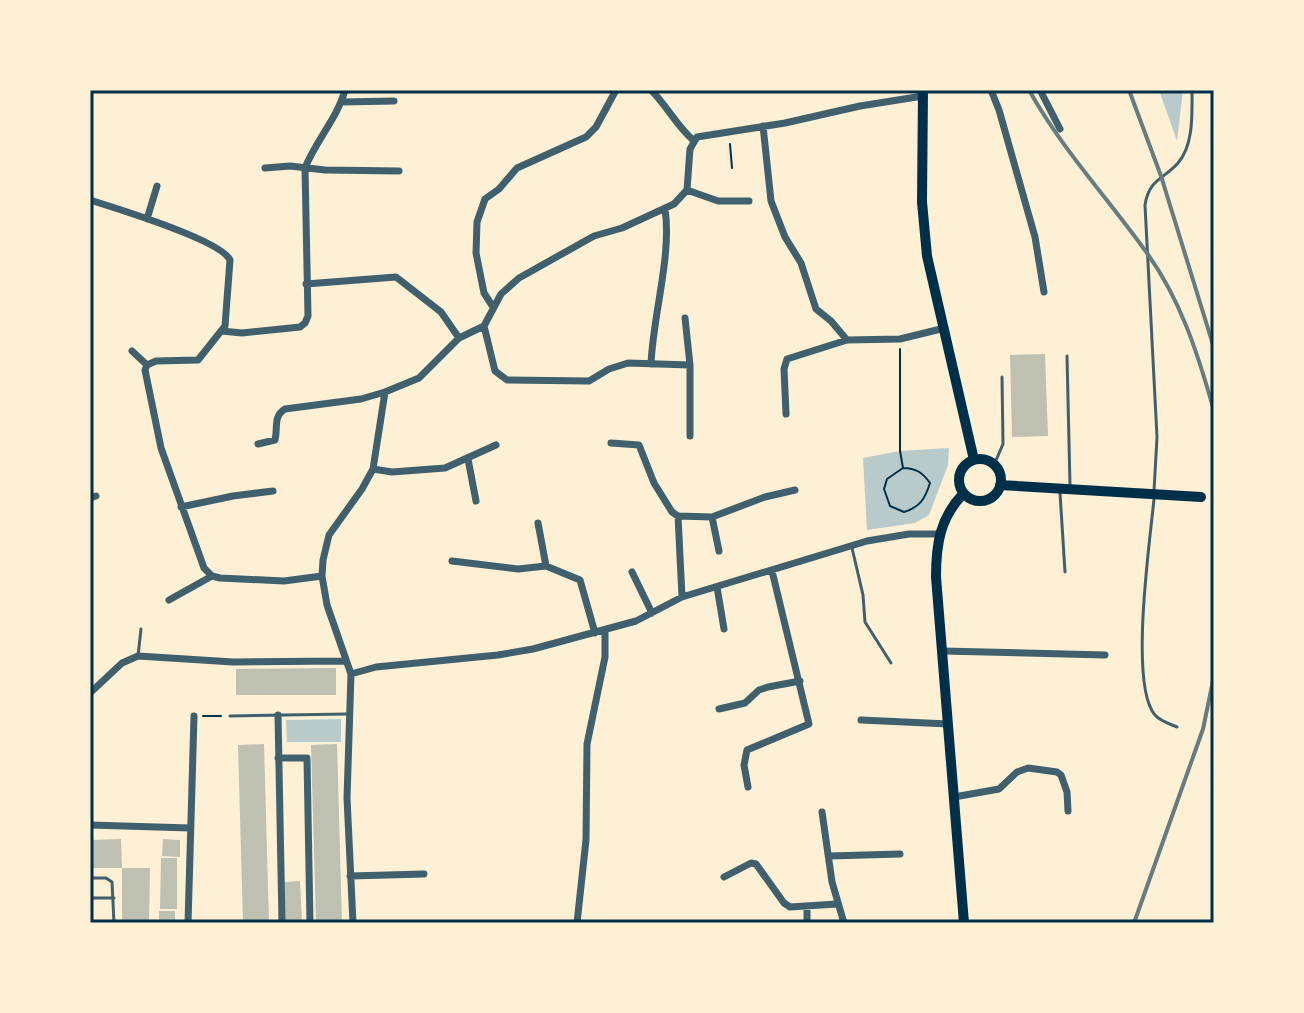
<svg xmlns="http://www.w3.org/2000/svg" width="1304" height="1013" font-family="'Exo 2',sans-serif">
  <rect width="100%" height="100%" fill="#fdf0d5"/>
  <path fill="#b9caca" d="M 1159,90 L 1183,90 L 1177,141 Z
    M 949,448 L 948,465 L 929,515 L 915,523 L 867,530 L 863,458 L 900,451 Z
    M 341,719 L 341,742 L 287,742 L 286,720 Z"/>
  <path fill="#bec0b2" d="M 1045,354 L 1048,436 L 1012,437 L 1010,355 Z
    M 336,668 L 336,695 L 236,695 L 236,669 Z
    M 264,744 L 269,923 L 243,923 L 238,745 Z
    M 337,744 L 342,923 L 316,923 L 311,745 Z
    M 121,839 L 122,868 L 90,868 L 90,840 Z
    M 163,839 L 180,840 L 180,857 L 162,856 Z
    M 161,858 L 177,858 L 177,909 L 160,909 Z
    M 122,868 L 150,868 L 149,923 L 122,923 Z
    M 300,881 L 302,923 L 285,923 L 284,882 Z
    M 159,911 L 175,911 L 175,923 L 159,923 Z"/>
  <g fill="none" stroke-linecap="round" stroke-linejoin="round">
    <path stroke="#003049" stroke-width="2" d="M 730,144 L 732,168
      M 900,349 L 900,451 L 903,468 C 916,468 923,473 930,483 C 925,499 920,507 904,512 L 890,506 L 884,489 L 887,479 L 903,468
      M 203,716 L 221,716"/>
    <path stroke="#3f606c" stroke-width="3" d="M 1067,356 L 1070,486
      M 994,465 L 1003,444 L 1002,377
      M 1154,491 L 1157,437 L 1145,205 C 1149,179 1163,180 1178,163 C 1194,145 1192,112 1192,90
      M 1060,493 L 1065,572
      M 1154,499 C 1150,541 1129,685 1155,715 C 1160,721 1170,724 1177,727
      M 852,548 L 863,595 L 865,622 L 891,663
      M 138,656 L 141,629
      M 230,716 L 347,714
      M 90,878 L 106,878 L 112,882 L 114,923
      M 90,898 L 114,898"/>
    <path stroke="#3f606c" stroke-width="7" d="M 651,90 C 667,106 676,125 693,140
      M 991,90 L 999,110 L 1035,237 L 1044,292
      M 1040,90 L 1060,129
      M 342,102 L 394,101
      M 763,126 L 771,201 L 785,237 L 801,263 L 816,309 L 831,321 L 847,340
      M 265,168 L 290,166 L 325,170 L 399,171
      M 687,190 L 718,201 L 749,201
      M 90,200 C 115,208 221,240 230,260 L 225,326 L 198,360 L 156,361 L 147,365 L 145,370 L 161,448 L 204,568 L 212,576 L 220,578 L 284,581 L 322,576
      M 147,219 L 157,186
      M 306,284 L 396,277 L 441,312 L 459,338
      M 493,307 L 484,293 L 476,253 L 477,222 L 485,199 L 499,189 L 517,168 L 586,137 L 596,127 L 616,90
      M 685,318 L 690,365 L 690,436
      M 484,326 L 495,371 L 507,380 L 589,381 L 609,369 L 628,363 L 690,365
      M 222,331 L 242,333 L 300,327 L 305,323 L 308,316 L 305,168 C 316,140 337,119 345,90
      M 132,351 L 147,365
      M 651,364 C 653,315 672,255 665,209
      M 786,414 L 784,369 L 787,359 L 847,340 L 900,339 L 945,328
      M 611,443 L 639,445 L 654,483 L 672,512 L 678,516 L 712,517 L 765,497 L 795,490
      M 258,444 L 275,440 C 278,428 273,416 285,409 L 361,399 L 385,392
      M 468,459 L 476,501
      M 373,469 L 392,472 L 445,468 L 496,445
      M 90,498 L 96,496
      M 181,507 L 233,496 L 273,491
      M 678,516 L 682,597
      M 712,517 L 719,551
      M 538,523 L 546,566
      M 452,561 L 518,569 L 546,566 L 580,580 L 595,633
      M 632,572 L 652,613
      M 717,587 L 724,629
      M 169,600 L 212,576
      M 942,651 L 1105,655
      M 351,674 L 376,667 L 498,655 L 533,649 L 636,621 L 682,597 L 867,541 L 909,534 L 939,534
      M 90,693 L 122,663 L 138,656 L 233,662 L 345,661
      M 719,709 L 745,703 L 759,690 L 768,687 L 800,681
      M 278,715 L 282,923
      M 861,720 L 948,724
      M 278,758 L 307,758 L 310,923
      M 748,787 L 744,765 L 747,750 L 809,724 L 772,571
      M 954,797 L 999,789 L 1017,772 L 1028,768 L 1057,772 L 1061,775 L 1067,792 L 1068,811
      M 822,812 L 832,882 L 844,923
      M 90,825 L 190,828
      M 829,856 L 900,854
      M 350,876 L 424,874
      M 724,877 L 751,863 L 756,864 L 784,903 L 790,907 L 837,904
      M 807,906 L 807,923
      M 188,923 L 194,716
      M 353,923 L 347,798 L 351,674 L 327,605 L 322,576 L 323,560 L 329,535 L 362,489 L 373,469 L 385,392 L 419,378 L 459,338 L 484,326 L 501,294 L 519,278 L 594,236 L 622,228 L 674,204 L 687,190 L 690,149 L 697,137 L 785,123 L 860,106 L 923,96
      M 577,923 L 586,840 L 587,744 L 605,657 L 605,630"/>
    <path stroke="#003049" stroke-width="10" d="M 923,90 L 922,202 L 927,256 L 974,460
      M959 480a21 21 0 1 1 42 0a21 21 0 1 1-42 0Z
      M 1000,485 L 1201,497
      M 963,494 C 940,518 936,544 936,577 L 964,923"/>
    <path stroke="#657d81" stroke-width="4" d="M 1029,90 C 1062,149 1105,195 1144,249 C 1180,297 1198,354 1214,411
      M 1129,90 L 1161,176 L 1214,348
      M 1134,923 L 1203,729 L 1214,676"/>
  </g>
  <rect width="1304" height="1013" fill="none" stroke="#fdf0d5" stroke-width="184"/>
  <rect x="92" y="92" width="1120" height="829" fill="none" stroke="#003049" stroke-width="3"/>
</svg>
